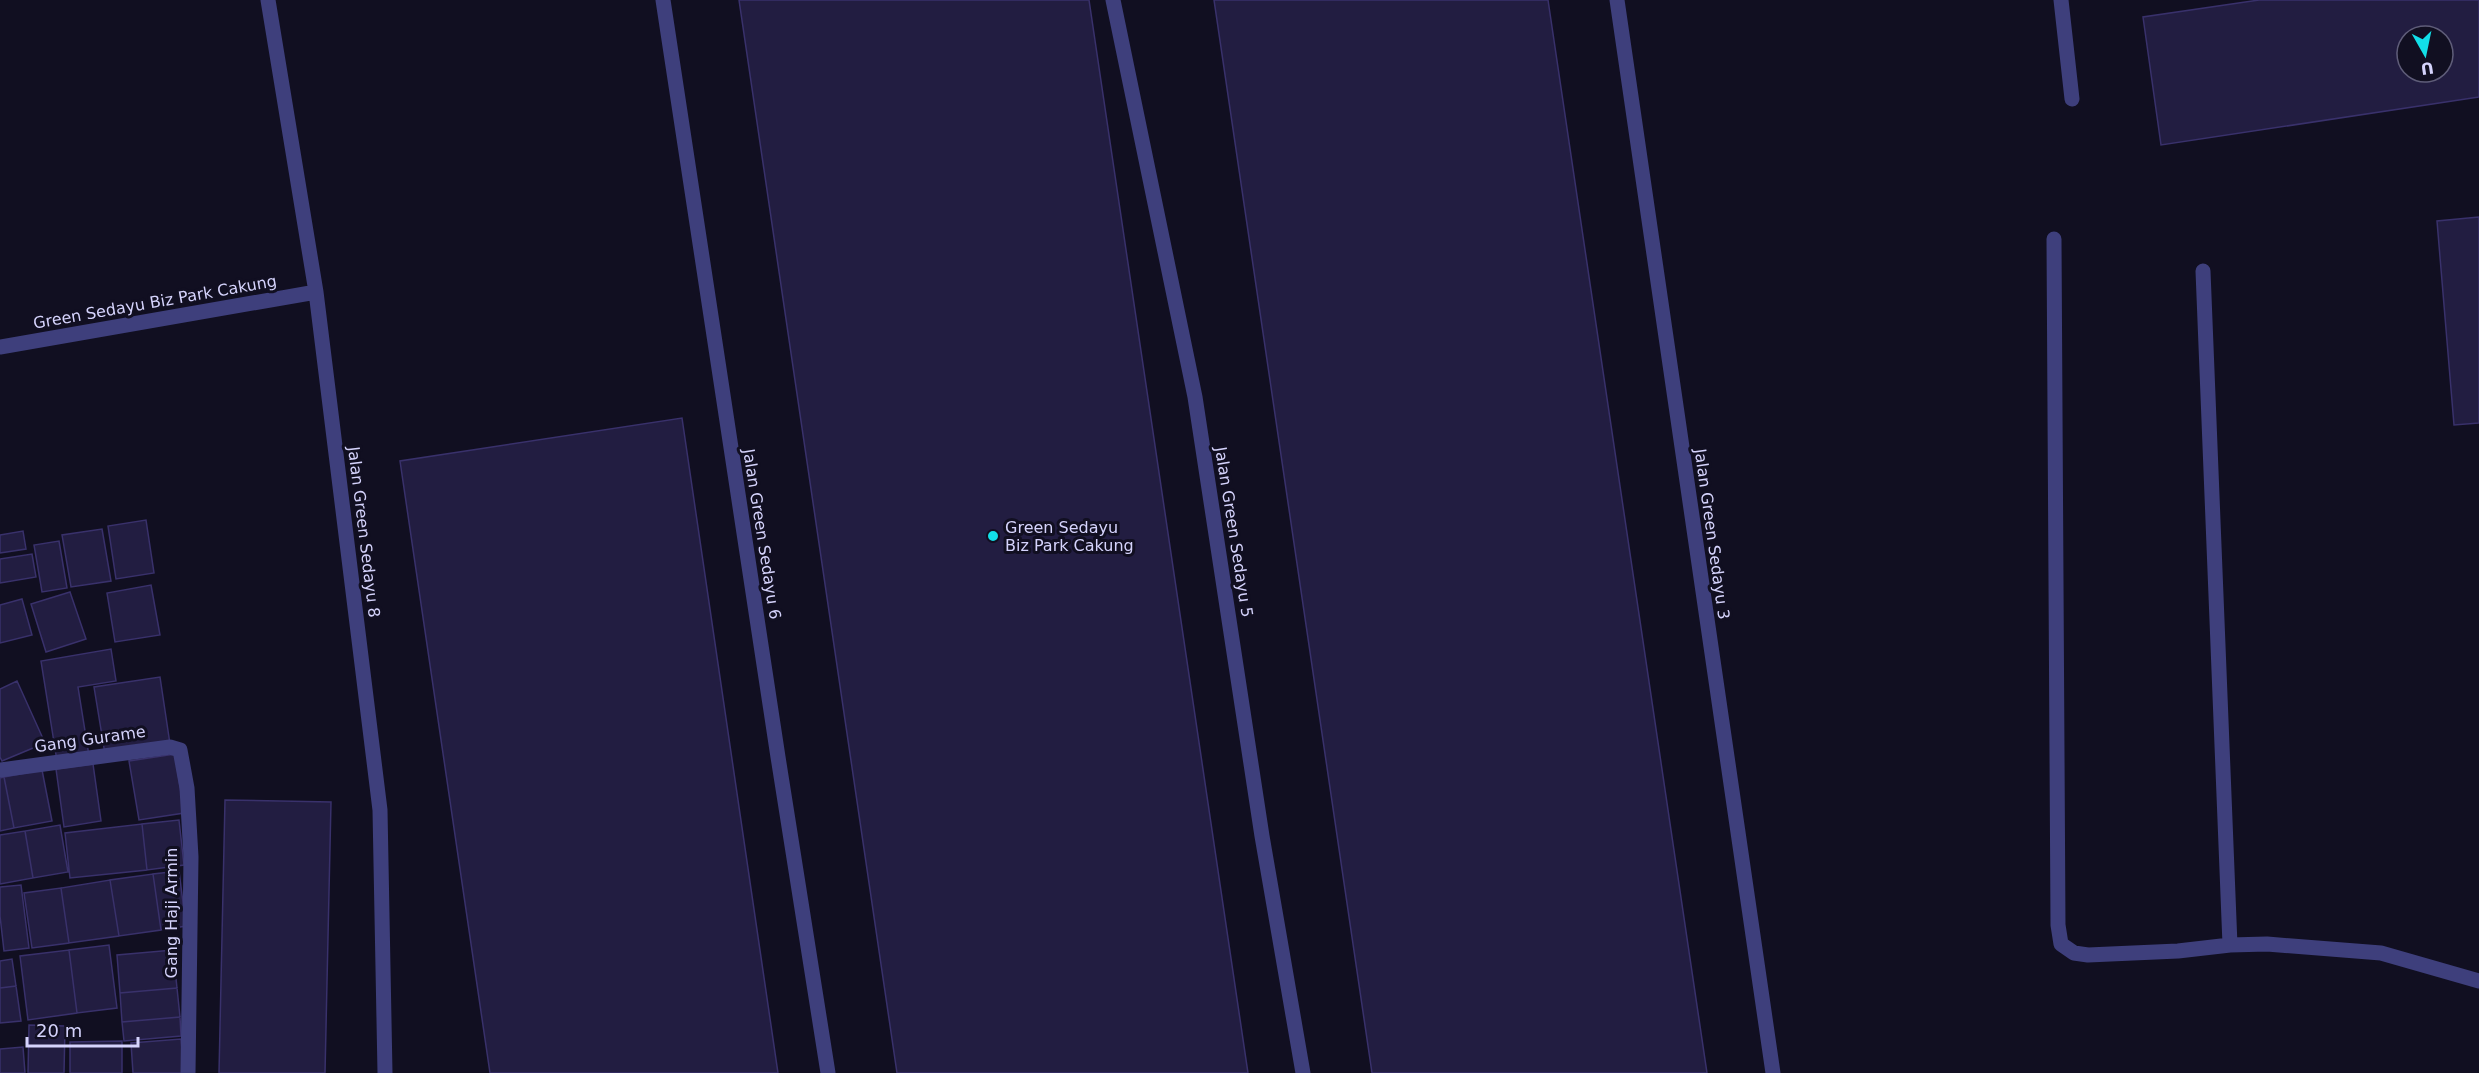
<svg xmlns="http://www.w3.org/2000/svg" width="2479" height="1073" font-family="'DejaVu Sans',sans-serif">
  <rect width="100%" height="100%" fill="#110f21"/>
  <path fill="#221d41" stroke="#39316b" stroke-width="1.5" fill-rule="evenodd" d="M 739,0 L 1089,0 L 1248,1073 L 897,1073 Z
    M 1214,0 L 1548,0 L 1707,1073 L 1372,1073 Z
    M 2259,0 L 2479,0 L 2479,97 L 2161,145 L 2143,17 ZM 2407,36 L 2443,36 L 2443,72 L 2407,72 Z
    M 2479,217 L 2479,423 L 2454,425 L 2437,221 Z
    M 682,418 L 778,1073 L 490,1073 L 400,461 Z
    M 146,520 L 154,573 L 116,579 L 108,526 Z
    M 102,529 L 111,581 L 71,587 L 62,535 Z
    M 23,531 L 26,549 L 0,553 L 0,535 Z
    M 59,541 L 67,588 L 42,592 L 34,545 Z
    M 32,554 L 36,577 L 0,583 L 0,559 Z
    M 151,585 L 160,635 L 115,642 L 107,593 Z
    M 70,592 L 86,639 L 46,652 L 31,604 Z
    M 22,599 L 32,635 L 0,643 L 0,605 Z
    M 111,649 L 116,681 L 78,687 L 89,756 L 57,761 L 41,661 Z
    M 160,677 L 170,744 L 105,754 L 94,687 Z
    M 17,681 L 45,743 L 2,761 L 0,757 L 0,689 Z
    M 175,754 L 184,813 L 139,820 L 129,761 Z
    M 93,764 L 101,821 L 64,827 L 56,769 Z
    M 42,770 L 52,821 L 14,828 L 4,777 Z
    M 4,777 L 14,828 L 0,831 L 0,778 Z
    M 225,800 L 331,802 L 325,1073 L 219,1073 Z
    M 179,820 L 184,865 L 147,870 L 142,824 Z
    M 142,824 L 147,870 L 70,878 L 65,833 Z
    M 60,825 L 68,872 L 33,878 L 25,831 Z
    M 25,831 L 33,878 L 0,884 L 0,835 Z
    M 179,871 L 186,926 L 161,930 L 153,874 Z
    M 153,874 L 161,930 L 119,936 L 110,880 Z
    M 110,880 L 119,936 L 69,943 L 61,888 Z
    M 21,885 L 29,948 L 4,951 L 0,916 L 0,887 Z
    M 61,888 L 69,943 L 32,948 L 24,893 Z
    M 109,945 L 117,1008 L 77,1013 L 69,950 Z
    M 69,950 L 77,1013 L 28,1020 L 20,956 Z
    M 173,950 L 177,988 L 120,993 L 117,955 Z
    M 12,959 L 16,986 L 0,988 L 0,961 Z
    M 16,986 L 21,1021 L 0,1023 L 0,988 Z
    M 177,988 L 180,1017 L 122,1022 L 120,993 Z
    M 180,1017 L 181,1036 L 124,1041 L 122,1022 Z
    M 29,1025 L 65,1026 L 64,1073 L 28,1073 Z
    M 181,1039 L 184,1073 L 133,1073 L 131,1043 Z
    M 122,1041 L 122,1073 L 70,1073 L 70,1042 Z
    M 23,1047 L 25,1073 L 0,1073 L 0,1049 Z"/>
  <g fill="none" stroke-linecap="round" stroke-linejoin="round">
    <path stroke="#3e3f7c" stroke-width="15" d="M 268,0 L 316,292 L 380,810 L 385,1073
      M 663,0 L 778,757 L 828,1073
      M 1113,0 L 1195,397 L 1262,836 L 1303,1073
      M 1617,0 L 1773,1073
      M 2061,0 L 2072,99
      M 2054,239 L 2058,925 L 2061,944 L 2074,953 L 2088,955 L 2178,951 L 2230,945
      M 2203,271 L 2230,945 L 2267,944 L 2381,953 L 2479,981
      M 0,347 L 316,292
      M 0,770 L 170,747 L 180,750 L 187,788 L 191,857 L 188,1073"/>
  </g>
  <circle fill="#12dfe8" stroke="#110f21" stroke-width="2" cx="993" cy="536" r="6"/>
  <g text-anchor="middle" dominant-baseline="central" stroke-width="6" stroke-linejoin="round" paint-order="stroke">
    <g font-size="16" fill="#d5d3fc" stroke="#110f21">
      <text transform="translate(155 302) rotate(-10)">Green Sedayu Biz Park Cakung</text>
      <text transform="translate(364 532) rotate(83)">Jalan Green Sedayu 8</text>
      <text transform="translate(1234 532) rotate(81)">Jalan Green Sedayu 5</text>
      <text transform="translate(762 534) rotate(81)">Jalan Green Sedayu 6</text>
      <text transform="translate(1712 534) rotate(82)">Jalan Green Sedayu 3</text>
      <text transform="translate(90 739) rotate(-8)">Gang Gurame</text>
      <text transform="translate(171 913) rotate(-90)">Gang Haji Armin</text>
    </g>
    <g font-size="16" fill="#d5d3fc" stroke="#110f21" text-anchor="start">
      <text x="1005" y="527">Green Sedayu<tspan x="1005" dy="18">Biz Park Cakung</tspan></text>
    </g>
  </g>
  <g transform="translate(2425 54) rotate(171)"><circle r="28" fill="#110f21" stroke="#5f5d79" stroke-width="1.5"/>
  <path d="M0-4.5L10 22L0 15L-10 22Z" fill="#12dfe8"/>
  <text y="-9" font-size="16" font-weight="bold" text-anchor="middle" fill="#d5d3fc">U</text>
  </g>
  <path d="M27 1037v9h111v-9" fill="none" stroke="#d5d3fc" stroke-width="3"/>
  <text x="36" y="1037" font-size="18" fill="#d5d3fc" stroke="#110f21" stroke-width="4.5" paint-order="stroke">20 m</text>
</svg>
